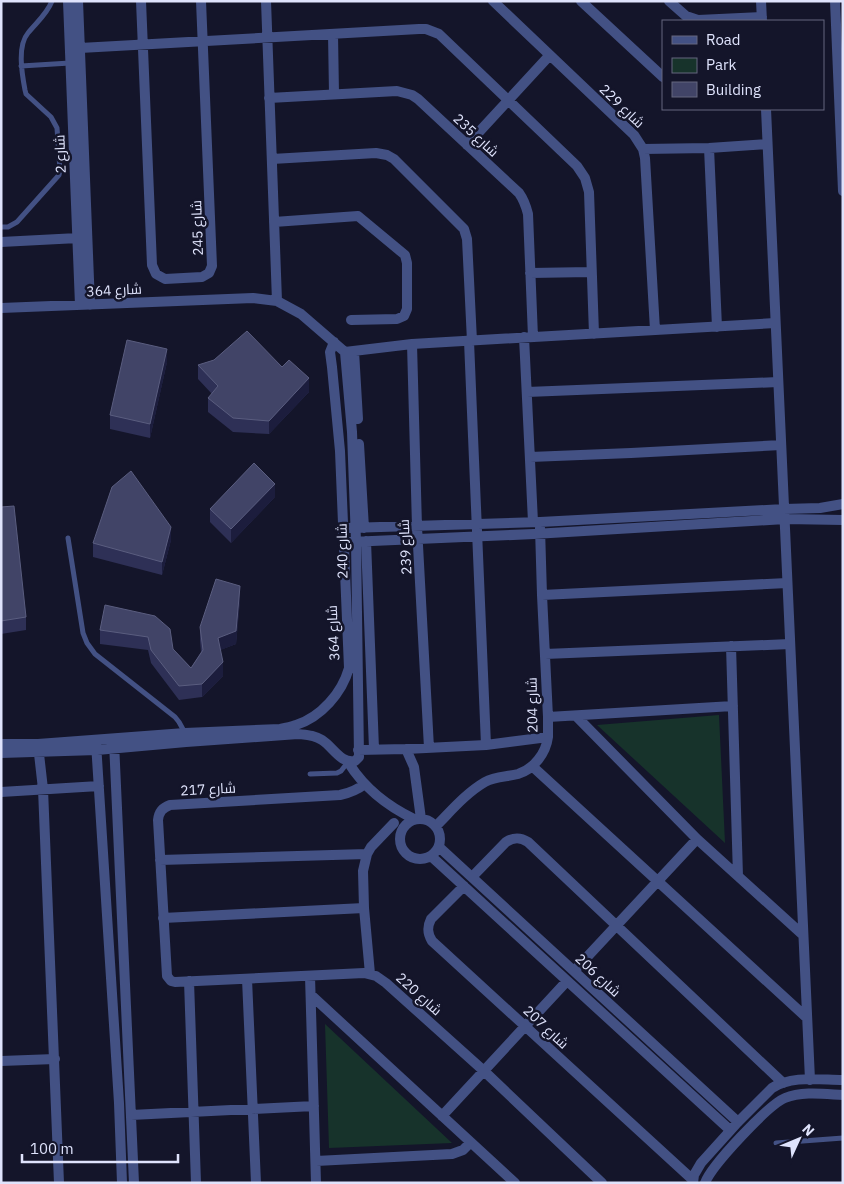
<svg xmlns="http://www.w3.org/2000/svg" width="844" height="1184" font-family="'IBM Plex Sans',Cairo,sans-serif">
  <rect width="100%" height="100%" fill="#14152a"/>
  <path fill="#17332b" d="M 719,715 L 725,843 L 597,725 Z
    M 325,1024 L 452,1143 L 329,1148 Z"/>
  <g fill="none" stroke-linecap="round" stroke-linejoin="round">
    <path stroke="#435184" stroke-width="5" d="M 21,66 L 70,63
      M 1,227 L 8,227 L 17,222 L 59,175 L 60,170 L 57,128 L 51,117 L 26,94 L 25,90 C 22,74 17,46 28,33 C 37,22 47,14 52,1
      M 68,538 L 83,633 L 87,643 L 95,654 L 175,717 L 179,722 L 185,733
      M 310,774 L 337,773 L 341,771 L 348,762
      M 776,1143 L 843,1138"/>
    <path stroke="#435184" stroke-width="10" d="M 68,1 L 80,305
      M 78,1 L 90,305
      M 141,1 L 152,265 L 156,274 L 165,279 L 202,277 L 209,273 L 212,266 L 201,1
      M 266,1 L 277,301
      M 493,1 L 634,135 L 643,149 L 645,158 L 655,330
      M 581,1 L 663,77
      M 669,1 L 686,16 L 698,20 L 762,17
      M 761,1 L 762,21
      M 835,1 L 843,191
      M 333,34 L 334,94
      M 80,48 L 419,29 L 426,29 L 439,34 L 577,166 L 585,178 L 589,192 L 594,334
      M 269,98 L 397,91 L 412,95 L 418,99 L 519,193 C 524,200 526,206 528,214 L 533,337
      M 766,109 L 810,1080
      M 467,145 L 549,56
      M 709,148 L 717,327
      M 643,149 L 709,148 L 767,144
      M 272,159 L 376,153 L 387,155 L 394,159 L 464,229 L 467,239 L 472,341
      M 274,222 L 358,216 L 405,255 L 407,263 L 407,309 L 404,316 L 397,319 L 351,320
      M 1,242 L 78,238
      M 530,273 L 591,272
      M 1,308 L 253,298 L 277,301 L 301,314 L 345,352
      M 524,337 L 533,522
      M 469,341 L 486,745
      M 412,344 L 417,527 L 429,748
      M 354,351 L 358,419
      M 345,352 L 412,344 L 775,323
      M 527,392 L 778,382
      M 359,444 L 364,528
      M 530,457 L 631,453 L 781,445
      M 348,528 L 540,522 L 784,509 L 820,508 L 843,504
      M 366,541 L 374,749
      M 349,542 L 534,534 L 785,519 L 843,520
      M 542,595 L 787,583
      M 731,646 L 738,876
      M 545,654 L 790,644
      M 576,716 L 697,839 L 803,935
      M 548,717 L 733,706
      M 114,742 L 134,1183
      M 96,743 L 119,1103 L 122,1183
      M 1,744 L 38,744 L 185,733 L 280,729 C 286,728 291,727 296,725 C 321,717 342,693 349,668 L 340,451 L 332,367 L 330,352 L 334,342
      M 38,745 L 43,789 L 59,1183
      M 358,750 L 406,749
      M 1,753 L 97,750 L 186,742 L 298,734 C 307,735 314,735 322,740 C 333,747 341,764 355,761 L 359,757 L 356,541 L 352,432 L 345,352
      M 348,762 C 364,788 387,806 414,819
      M 532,766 L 807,1018
      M 365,784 C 357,790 350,793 340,795 L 170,805 C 162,808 159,812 158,820 L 167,976 L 171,981 L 175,982 L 364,973 L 376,976 L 386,983 L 484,1071 L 602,1183
      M 1,792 L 99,786
      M400 839a20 20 0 1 1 40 0a20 20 0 1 1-40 0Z
      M 421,819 L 414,767 L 406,749 L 486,745 L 548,737
      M 436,826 C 451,811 466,793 485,782 C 495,776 507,777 518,774 C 534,769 546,753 548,737 C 548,730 548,724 548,717 L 542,595 L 540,528
      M 439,847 L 738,1122
      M 432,857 L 730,1130
      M 160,860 L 367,854
      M 472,877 L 506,842 C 514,837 520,837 528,842 L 783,1083
      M 464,886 L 431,919 C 427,927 427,933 432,941 L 693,1180
      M 163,918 L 364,908
      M 574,971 L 697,839
      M 370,974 L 364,908 L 363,871 L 367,854 L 371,847 L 394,823
      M 310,976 L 316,1183
      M 247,979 L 256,1183
      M 189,981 L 196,1183
      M 311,995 L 515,1183
      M 1,1061 L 55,1059
      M 131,1115 L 314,1106
      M 442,1116 L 567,981
      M 316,1161 L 452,1154 L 463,1150 L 470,1143
      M 693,1183 L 694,1175 L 701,1163 L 738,1122 L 772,1088 C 792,1075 820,1080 843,1080
      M 705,1183 C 711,1166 768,1105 785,1098 C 802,1091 824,1094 843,1095"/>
  </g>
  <path fill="#2e3056" d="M 167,362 L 150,438 L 110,429 L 110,415 Z
    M 198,365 L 282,367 L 309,392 L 269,434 L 233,432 L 208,412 L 208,398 L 212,394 L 198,379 Z
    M 275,497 L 231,543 L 210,522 L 210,509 Z
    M 1,507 L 26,617 L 26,630 L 1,634 Z
    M 171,540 L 162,575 L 93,557 L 93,543 Z
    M 240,600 L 236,644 L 220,650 L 223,676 L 202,697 L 179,700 L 151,663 L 148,650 L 100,644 L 100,630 L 105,605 L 173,649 L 191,668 L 201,652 L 200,641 L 200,627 Z"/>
  <path fill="#1c1d3d" d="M 167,349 L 167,362 L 150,438 L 150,424 Z
    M 309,378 L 309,392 L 269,434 L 269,421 Z
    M 275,484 L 275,497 L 231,543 L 231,529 Z
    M 171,527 L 171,540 L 162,575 L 162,562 Z
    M 240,586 L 240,600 L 236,644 L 218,651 L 218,638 Z
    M 223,662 L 223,676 L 202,697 L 202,684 Z"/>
  <path fill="#414467" stroke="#5a5d7f" d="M 247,331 L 282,367 L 289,360 L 309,378 L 269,421 L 233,418 L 208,398 L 218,386 L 198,365 L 214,360 Z
    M 127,340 L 167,349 L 150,424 L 110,415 Z
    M 254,463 L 275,484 L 231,529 L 210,509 Z
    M 131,471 L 171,527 L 162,562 L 93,543 L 112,487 Z
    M 14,506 L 26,617 L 1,621 L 1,507 Z
    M 216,579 L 240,586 L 236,631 L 218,638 L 223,662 L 202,684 L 179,686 L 151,650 L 148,637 L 100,630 L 105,605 L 155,616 L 170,629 L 173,649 L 191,668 L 203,650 L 200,627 Z"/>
  <g text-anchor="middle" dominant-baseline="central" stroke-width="5" stroke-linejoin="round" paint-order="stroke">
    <g font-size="14" fill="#dfe3fc" stroke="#14152a">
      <text transform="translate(622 106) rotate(44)">شارع 229</text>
      <text transform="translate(476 135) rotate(43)">شارع 235</text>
      <text transform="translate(60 154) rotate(-92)">شارع 2</text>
      <text transform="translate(197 228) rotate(-92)">شارع 245</text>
      <text transform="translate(114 290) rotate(-3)">شارع 364</text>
      <text transform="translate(405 547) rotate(-93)">شارع 239</text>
      <text transform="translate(342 551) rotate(-91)">شارع 240</text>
      <text transform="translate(333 633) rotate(-93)">شارع 364</text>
      <text transform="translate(532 705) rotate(-91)">شارع 204</text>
      <text transform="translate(208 789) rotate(-3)">شارع 217</text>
      <text transform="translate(598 975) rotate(43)">شارع 206</text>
      <text transform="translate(419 994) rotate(42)">شارع 220</text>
      <text transform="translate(546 1027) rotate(43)">شارع 207</text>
    </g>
  </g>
  <rect width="844" height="1184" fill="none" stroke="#dfe3fc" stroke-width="5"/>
  <rect x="662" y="20" width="162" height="90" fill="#14152a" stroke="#65677e"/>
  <rect x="672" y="36" width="25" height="8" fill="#435184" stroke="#65677e"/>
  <text x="706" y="45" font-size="15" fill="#dfe3fc">Road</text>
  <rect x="672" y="58" width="25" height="15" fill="#17332b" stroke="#65677e"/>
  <text x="706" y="70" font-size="15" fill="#dfe3fc">Park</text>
  <rect x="672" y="82" width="25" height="15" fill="#414467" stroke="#65677e"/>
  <text x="706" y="95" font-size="15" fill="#dfe3fc">Building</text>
  <g transform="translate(799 1139) rotate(46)" stroke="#14152a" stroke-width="4" paint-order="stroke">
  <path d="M0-4L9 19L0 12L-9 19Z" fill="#dfe3fc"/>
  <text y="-8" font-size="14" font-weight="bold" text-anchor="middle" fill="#dfe3fc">N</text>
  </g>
  <path d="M22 1154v8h156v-8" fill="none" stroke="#dfe3fc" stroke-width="2.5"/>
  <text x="30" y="1154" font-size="15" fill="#dfe3fc" stroke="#14152a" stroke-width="4" paint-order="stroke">100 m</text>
</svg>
